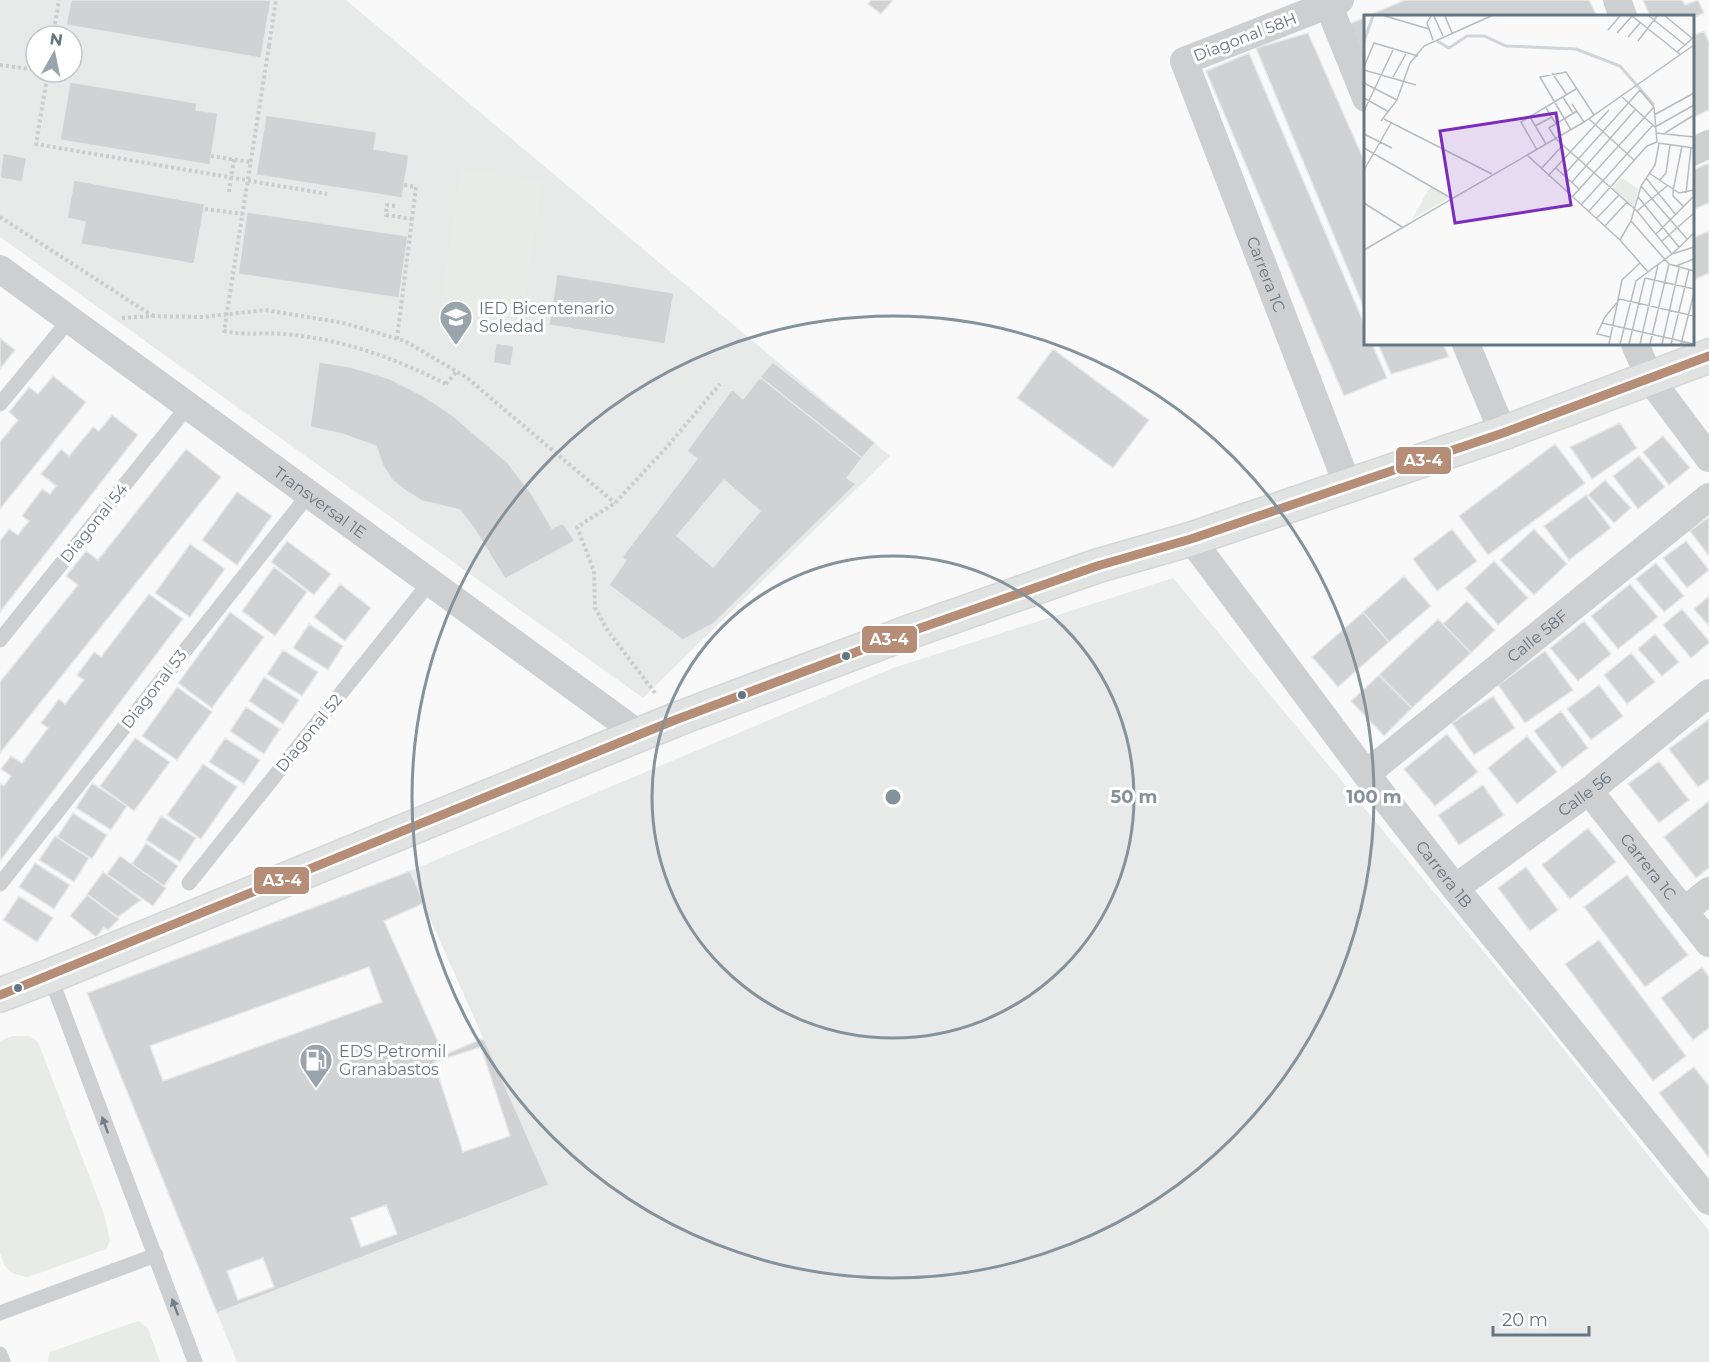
<svg xmlns="http://www.w3.org/2000/svg" width="1709" height="1362" font-family="Montserrat,sans-serif">
  <rect width="100%" height="100%" fill="#f9f9f9"/>
  <path fill="#e8e9e9" fill-rule="evenodd" d="M 0,0 L 346,0 L 890,456 L 643,698 L 0,237 ZM 36,36 L 72,36 L 72,72 L 36,72 Z
    M 1173,578 L 1532,1010 L 1709,1231 L 1709,1362 L 237,1362 L 217,1313 L 549,1185 L 410,871 L 893,668 Z"/>
  <path fill="#e8ebe6" d="M 461,169 L 542,181 L 521,327 L 439,315 Z
    M 12,1036 L 30,1036 L 38,1042 L 105,1217 L 110,1241 L 106,1249 L 28,1277 C 9,1274 6,1271 0,1253 L 0,1041 Z
    M 138,1321 L 148,1328 L 160,1362 L 47,1362 L 50,1352 Z"/>
  <path fill="#d0d2d3" stroke="#e8e8e8" stroke-width="1.5" fill-rule="evenodd" d="M 71,0 L 271,0 L 261,58 L 66,25 Z
    M 871,0 L 893,0 L 881,14 L 868,4 Z
    M 1405,0 L 1589,0 L 1597,16 L 1367,16 Z
    M 1643,0 L 1682,0 L 1685,5 L 1698,0 L 1704,13 L 1692,18 L 1650,16 Z
    M 1366,17 L 1366,66 L 1347,25 Z
    M 1704,31 L 1709,43 L 1709,110 L 1694,117 L 1692,36 Z
    M 1308,33 L 1366,165 L 1366,313 L 1256,48 Z
    M 1249,53 L 1366,328 L 1366,344 L 1372,344 L 1387,378 L 1344,396 L 1206,71 Z
    M 70,82 L 197,103 L 196,110 L 218,113 L 210,165 L 60,140 Z
    M 266,115 L 377,132 L 374,149 L 409,155 L 402,198 L 256,175 Z
    M 3,153 L 27,158 L 22,182 L 0,178 Z
    M 1709,163 L 1709,203 L 1692,210 L 1692,170 Z
    M 74,180 L 205,204 L 194,264 L 81,244 L 85,222 L 67,218 Z
    M 247,212 L 408,236 L 399,298 L 238,274 Z
    M 1709,231 L 1709,273 L 1692,281 L 1692,238 Z
    M 557,274 L 674,293 L 665,344 L 549,325 Z
    M 0,338 L 15,350 L 0,369 Z
    M 496,343 L 514,346 L 511,366 L 493,363 Z
    M 1378,344 L 1443,344 L 1449,357 L 1391,374 Z
    M 1053,349 L 1149,420 L 1113,468 L 1017,398 Z
    M 319,362 L 351,367 L 388,378 L 422,395 L 452,415 L 508,463 L 531,493 L 552,528 L 563,523 L 575,541 L 505,579 L 475,530 L 460,510 L 422,501 L 406,491 L 392,480 L 383,466 L 376,446 L 342,434 L 310,427 Z
    M 773,362 L 875,443 L 862,458 L 760,377 Z
    M 53,376 L 86,402 L 0,509 L 0,442 L 18,420 L 9,412 L 29,387 L 38,394 Z
    M 760,377 L 862,458 L 847,478 L 856,484 L 713,624 L 683,640 L 609,585 L 626,560 L 622,557 L 697,459 L 687,451 L 732,389 L 743,399 ZM 724,480 L 760,511 L 713,567 L 677,536 Z
    M 112,415 L 138,435 L 0,612 L 0,541 L 9,529 L 18,535 L 29,521 L 22,516 L 42,489 L 50,494 L 56,486 L 41,474 L 61,449 L 69,456 L 93,427 L 99,431 Z
    M 1620,423 L 1637,448 L 1592,479 L 1570,447 Z
    M 1663,436 L 1690,468 L 1669,485 L 1643,452 Z
    M 1555,444 L 1585,483 L 1488,555 L 1459,516 Z
    M 186,449 L 221,477 L 0,753 L 0,682 L 78,585 L 66,576 L 86,551 L 98,560 Z
    M 1639,456 L 1665,487 L 1638,509 L 1613,476 Z
    M 1605,480 L 1631,508 L 1614,523 L 1588,495 Z
    M 237,492 L 272,516 L 237,565 L 202,540 Z
    M 1586,495 L 1611,528 L 1569,560 L 1544,526 Z
    M 1709,517 L 1709,556 L 1690,531 Z
    M 1452,529 L 1477,561 L 1437,591 L 1413,559 Z
    M 1534,529 L 1567,564 L 1534,595 L 1500,560 Z
    M 287,541 L 331,574 L 314,595 L 271,562 Z
    M 1686,541 L 1709,570 L 1687,588 L 1663,558 Z
    M 190,544 L 225,569 L 190,617 L 155,593 Z
    M 1494,561 L 1528,598 L 1498,625 L 1465,588 Z
    M 1656,563 L 1684,596 L 1664,612 L 1636,579 Z
    M 274,567 L 307,592 L 275,636 L 242,611 Z
    M 1404,576 L 1431,606 L 1389,642 L 1363,612 Z
    M 340,584 L 371,608 L 345,641 L 314,617 Z
    M 1630,584 L 1658,617 L 1618,649 L 1591,616 Z
    M 149,594 L 183,619 L 0,861 L 0,783 L 4,786 L 11,776 L 1,769 L 11,756 L 22,763 L 48,728 L 41,723 L 59,699 L 65,704 L 84,680 L 77,675 L 94,652 L 101,657 Z
    M 1709,596 L 1709,626 L 1694,609 Z
    M 1467,601 L 1495,630 L 1471,653 L 1443,624 Z
    M 1682,609 L 1709,641 L 1709,643 L 1691,658 L 1663,625 Z
    M 230,612 L 264,637 L 212,708 L 178,683 Z
    M 1363,612 L 1389,642 L 1338,687 L 1312,657 Z
    M 1438,619 L 1471,653 L 1412,708 L 1379,675 Z
    M 1584,621 L 1611,654 L 1578,681 L 1550,648 Z
    M 309,624 L 343,646 L 328,670 L 293,648 Z
    M 1655,634 L 1679,662 L 1662,676 L 1638,649 Z
    M 283,650 L 318,672 L 302,696 L 267,674 Z
    M 1545,651 L 1573,690 L 1525,723 L 1498,685 Z
    M 1631,653 L 1655,682 L 1627,704 L 1604,675 Z
    M 1379,675 L 1412,708 L 1384,736 L 1351,701 Z
    M 264,677 L 299,700 L 283,724 L 249,701 Z
    M 1599,685 L 1623,716 L 1591,740 L 1567,709 Z
    M 177,687 L 212,712 L 177,760 L 142,736 Z
    M 1493,696 L 1515,728 L 1474,755 L 1452,723 Z
    M 246,707 L 280,729 L 264,754 L 230,731 Z
    M 1561,711 L 1588,748 L 1562,768 L 1534,731 Z
    M 1709,719 L 1709,779 L 1698,787 L 1669,749 Z
    M 1447,734 L 1478,772 L 1435,806 L 1404,769 Z
    M 1527,736 L 1557,772 L 1517,804 L 1488,768 Z
    M 135,738 L 170,762 L 134,811 L 100,786 Z
    M 225,738 L 260,760 L 244,784 L 209,762 Z
    M 1659,761 L 1689,800 L 1659,823 L 1628,784 Z
    M 203,764 L 237,787 L 201,839 L 167,815 Z
    M 92,783 L 127,806 L 111,830 L 76,808 Z
    M 1483,785 L 1504,815 L 1459,845 L 1438,815 Z
    M 1709,801 L 1709,868 L 1696,878 L 1664,837 Z
    M 73,813 L 107,835 L 92,859 L 57,837 Z
    M 161,816 L 196,838 L 180,862 L 146,840 Z
    M 1588,828 L 1616,862 L 1570,899 L 1542,865 Z
    M 55,836 L 89,858 L 74,882 L 39,860 Z
    M 146,843 L 178,866 L 164,886 L 132,864 Z
    M 120,856 L 166,888 L 153,906 L 107,874 Z
    M 35,863 L 70,885 L 54,909 L 19,887 Z
    M 1526,867 L 1558,910 L 1530,931 L 1498,888 Z
    M 410,871 L 549,1185 L 217,1313 L 87,993 Z
    M 103,872 L 141,900 L 118,917 L 87,894 Z
    M 1627,875 L 1688,955 L 1645,987 L 1584,907 Z
    M 87,895 L 119,919 L 108,930 L 104,927 L 96,937 L 70,916 Z
    M 19,896 L 53,918 L 37,942 L 3,920 Z
    M 424,903 L 484,1038 L 444,1055 L 384,921 Z
    M 1599,940 L 1686,1056 L 1653,1081 L 1565,964 Z
    M 369,967 L 382,1002 L 163,1081 L 150,1046 Z
    M 1702,967 L 1709,977 L 1709,1028 L 1693,1040 L 1661,998 Z
    M 481,1047 L 510,1136 L 463,1152 L 434,1062 Z
    M 1694,1067 L 1709,1086 L 1709,1158 L 1659,1093 Z
    M 386,1205 L 397,1234 L 361,1247 L 351,1218 Z
    M 263,1258 L 274,1287 L 238,1300 L 227,1271 Z"/>
  <g fill="none" stroke-linecap="round" stroke-linejoin="round">
    <defs>
      <path id="secondary" d="M 0,995 L 50,976 L 675,720 L 912,631 L 1097,566 L 1191,539 L 1503,433 L 1709,356"/>
    </defs>
    <use href="#secondary" stroke="#d5d6d7" stroke-width="36"/>
    <path stroke="#cbcccd" stroke-width="4" stroke-dasharray="3 3" stroke-linecap="butt" d="M 53,36 L 59,0
      M 269,46 L 276,0
      M 0,65 L 36,70
      M 48,72 L 36,144 L 327,194
      M 211,156 L 251,162
      M 229,192 L 234,159
      M 395,206 L 387,205 L 386,215 L 412,219
      M 205,209 L 243,214
      M 0,217 L 153,316
      M 122,318 L 154,316 L 203,317 L 265,310 L 344,323 L 405,341 L 466,377 L 615,503
      M 397,339 L 416,187 L 404,185
      M 446,384 L 457,371
      M 655,693 L 608,631 L 595,608 L 594,571 L 577,527 L 615,503 L 666,448 L 720,384"/>
    <path stroke="#cecfd0" stroke-width="15" d="M 0,404 L 70,319
      M 0,640 L 188,406
      M 189,883 L 430,582
      M 0,884 L 309,494
      M 50,976 L 195,1362
      M 0,1313 L 156,1255
      M 0,1354 L 3,1362"/>
    <g stroke="#cecfd0" stroke-width="28">
      <path id="s1" d="M 1340,0 L 1184,61 L 1348,486"/>
      <path d="M 1617,0 L 1623,16"/>
      <path d="M 1328,4 L 1366,98"/>
      <path d="M 1692,152 L 1709,144"/>
      <path id="s2" d="M 0,269 L 640,735"/>
      <path d="M 1466,344 L 1503,433"/>
      <path d="M 1635,344 L 1650,379 L 1709,458"/>
      <path id="s3" d="M 1191,539 L 1366,774 L 1455,888 L 1709,1201"/>
      <path id="s4" d="M 1366,774 L 1709,497"/>
      <path id="s5" d="M 1589,791 L 1709,943"/>
      <path id="s6" d="M 1455,888 L 1589,791 L 1709,693"/>
      <path d="M 1684,911 L 1709,891"/>
    </g>
    <use href="#secondary" stroke="#e1e2e2" stroke-width="33"/>
    <path stroke="#cbcccd" stroke-width="4" stroke-dasharray="3 3" stroke-linecap="butt" d="M 269,46 L 224,331 C 246,336 263,332 284,334 C 342,339 395,358 446,384"/>
    <defs>
      <path id="bus-1" d="M 0,995 L 675,720 L 912,631 L 1097,566 L 1191,539 L 1503,433 L 1709,356"/>
    </defs>
    <use href="#bus-1" stroke="#fff" stroke-width="14"/>
    <use href="#bus-1" stroke="#b68d77" stroke-width="9"/>
  </g>
  <defs><path id="oneway-solid" d="M-6-.8H1V-3.2L6.5 0L1 3.2V.8H-6Z" transform="scale(1.5)"/></defs>
  <g fill="#707f8b">
    <use href="#oneway-solid" transform="translate(105 1125) rotate(-110)"/>
    <use href="#oneway-solid" transform="translate(175 1307) rotate(-110)"/>
  </g>
  <g fill="none" stroke="#84929c" stroke-width="3">
    <circle cx="893" cy="797" r="241"/>
    <circle cx="893" cy="797" r="481"/>
  </g>
  <defs>
    <symbol id="school-pin" viewBox="-11 -11 22 30"><path d="M0 17L-7.5 6A9.5 9.5 0 1 1 7.5 6Z" fill="#99a4ac" stroke="#fff"/><path d="M0-5L7-2L0 1L-7-2ZM-4 1L0 2.5L4 1V4Q0 6-4 4Z" fill="#fff"/></symbol>
    <symbol id="fuel-pin" viewBox="-11 -11 22 30"><path d="M0 17L-7.5 6A9.5 9.5 0 1 1 7.5 6Z" fill="#99a4ac" stroke="#fff"/><path d="M-5.5-6h7V0h2V4h1.3V-2.5L3-4.5l.8-.8L6-3V5H2.5V1h-1V6h-7ZM-4.2-4.7v3.2H.2V-4.7Z" fill="#fff"/></symbol>
  </defs>
  <g fill-rule="evenodd">
    <use href="#school-pin" x="437" y="298" width="38" height="52"/>
    <use href="#fuel-pin" x="297" y="1041" width="38" height="52"/>
  </g>
  <g fill="#657683" stroke="#fff" stroke-width="2">
    <circle cx="846" cy="656" r="5"/>
    <circle cx="742" cy="695" r="5"/>
    <circle cx="18" cy="988" r="5"/>
  </g>
  <g text-anchor="middle" dominant-baseline="central" stroke-width="6" stroke-linejoin="round" paint-order="stroke">
    <g font-size="16" fill="#657683" stroke="#fff">
      <text transform="translate(1245 37) rotate(-21)">Diagonal 58H</text>
      <text stroke="none"><textPath href="#s1" startOffset="396">Carrera 1C</textPath></text>
      <text stroke="none"><textPath href="#s2" startOffset="396">Transversal 1E</textPath></text>
      <text transform="translate(94 523) rotate(-51)">Diagonal 54</text>
      <text stroke="none"><textPath href="#s4" startOffset="220">Calle 58F</textPath></text>
      <text transform="translate(154 689) rotate(-52)">Diagonal 53</text>
      <text transform="translate(309 733) rotate(-51)">Diagonal 52</text>
      <text stroke="none"><textPath href="#s6" startOffset="160">Calle 56</textPath></text>
      <text stroke="none"><textPath href="#s5" startOffset="96">Carrera 1C</textPath></text>
      <text stroke="none"><textPath href="#s3" startOffset="420">Carrera 1B</textPath></text>
    </g>
    <g font-size="16" fill="#657683" stroke="#fff" text-anchor="start">
      <text x="479" y="308">IED Bicentenario<tspan x="479" dy="18">Soledad</tspan></text>
      <text x="339" y="1051">EDS Petromil<tspan x="339" dy="18">Granabastos</tspan></text>
    </g>
  </g>
  <g transform="translate(1364 15)">
    <rect width="330" height="330" fill="#f9f9f9"/>
    <path d="M 258,163 L 274,174 L 270,192 L 248,173 ZM 66,172 L 85,183 L 48,204 Z" fill="#e8ebe6"/>
    <path fill="none" stroke="#ced6d9" stroke-width="3" d="M 0,26 L 9,1M 73,26 L 85,33 L 103,21 L 120,21 L 142,31 L 212,34 L 256,51 L 290,90"/>
    <path fill="none" stroke="#b5bdc3" stroke-width="1.5" d="M 21,1 L 65,14M 67,1 L 63,8 L 69,25M 70,1 L 79,21M 81,1 L 88,18M 285,1 L 321,30M 301,1 L 329,24M 244,15 L 256,1M 253,18 L 268,1 L 317,40M 264,22 L 276,8M 274,26 L 293,1M 313,37 L 330,22M 0,52 L 10,28 L 54,41M 0,55 L 52,70M 188,58 L 203,80M 29,62 L 43,37M 0,68 L 33,85M 276,75 L 290,92 L 293,127M 199,82 L 209,98M 258,82 L 291,112 L 330,90M 0,83 L 25,97M 208,89 L 220,107M 182,93 L 192,109M 0,96 L 30,33M 213,96 L 185,113 L 192,124 L 273,196 L 308,239 L 330,218M 290,100 L 330,78M 166,102 L 182,129M 20,104 L 128,159M 225,104 L 270,145M 17,106 L 33,85 L 46,48 L 60,31 L 127,1M 171,111 L 188,102M 207,115 L 176,62 L 202,57 L 230,100M 292,118 L 330,122M 301,118 L 330,100M 0,119 L 28,133M 294,128 L 330,133M 0,133 L 87,183M 173,135 L 157,107 L 212,74M 163,140 L 256,225 L 284,257M 192,153 L 215,174M 177,154 L 198,131M 0,155 L 27,108M 285,158 L 315,178 L 330,175M 200,160 L 276,75M 184,161 L 245,95M 282,163 L 312,200M 296,165 L 302,158 L 306,130M 208,167 L 271,95M 277,171 L 323,224M 309,176 L 318,131M 309,176 L 309,181 L 320,192M 322,178 L 327,133M 208,182 L 290,92M 274,182 L 315,232M 0,188 L 38,212M 217,190 L 289,110M 225,196 L 283,131 L 293,127M 273,196 L 303,171M 232,204 L 255,180M 267,206 L 305,249 L 330,256M 241,211 L 263,187M 292,219 L 330,181M 256,225 L 267,206 L 277,171 L 291,150 L 295,129M 298,226 L 330,198M 0,235 L 220,107 L 330,30M 312,251 L 330,244M 281,263 L 330,274M 238,308 L 330,329M 246,322 L 233,319 L 241,302 L 256,284 L 330,301M 245,329 L 258,265 L 276,248M 256,329 L 272,266 L 308,239 L 330,232M 265,329 L 281,263M 276,329 L 294,250M 286,329 L 305,249M 298,329 L 315,253M 307,329 L 325,255M 317,329 L 330,278"/>
    <path fill="#7b2cbf" fill-opacity="0.15" stroke="#7b2cbf" stroke-width="3" d="M 192,98 L 207,190 L 91,208 L 76,116 Z"/>
    <rect width="330" height="330" fill="none" stroke="#657683" stroke-width="3"/>
  </g>
  <circle cx="893" cy="797" r="9" fill="#84929c" stroke="#fff" stroke-width="3"/>
  <g font-size="18" text-anchor="middle" font-weight="bold" fill="#84929c" stroke="#fff" stroke-width="6" stroke-linejoin="round" paint-order="stroke">
    <text x="1134" y="803">50 m</text>
    <text x="1374" y="803">100 m</text>
  </g>
  <g stroke="#fff" stroke-width="2">
    <rect x="1395" y="446" width="57" height="29" rx="6" fill="#b68d77"/>
    <rect x="861" y="625" width="57" height="29" rx="6" fill="#b68d77"/>
    <rect x="253" y="866" width="57" height="29" rx="6" fill="#b68d77"/>
  </g>
  <g font-size="16" text-anchor="middle" font-weight="bold" fill="#fff">
    <text x="1423" y="466">A3-4</text>
    <text x="889" y="645">A3-4</text>
    <text x="282" y="886">A3-4</text>
  </g>
  <g transform="translate(54 54) rotate(9)"><circle r="28" fill="#ffffff" stroke="#c1c8cd" stroke-width="1.5"/>
  <path d="M0-4.5L10 22L0 15L-10 22Z" fill="#99a4ac"/>
  <text y="-9" font-size="16" font-weight="bold" text-anchor="middle" fill="#657683">N</text>
  </g>
  <path d="M1493 1326v9h96v-9" fill="none" stroke="#657683" stroke-width="3"/>
  <text x="1502" y="1326" font-size="18" fill="#657683" stroke="#ffffff" stroke-width="4.5" paint-order="stroke">20 m</text>
</svg>
